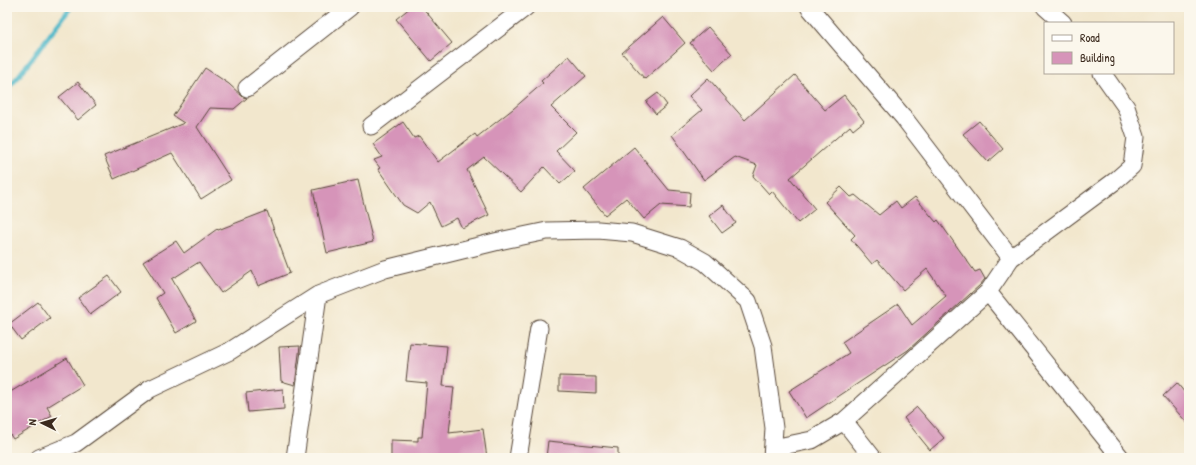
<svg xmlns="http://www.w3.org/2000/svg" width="1196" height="465" font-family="'Patrick Hand',sans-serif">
  <rect width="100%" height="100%" fill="#fbf7ec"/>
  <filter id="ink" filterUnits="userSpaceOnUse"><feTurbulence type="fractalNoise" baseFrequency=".025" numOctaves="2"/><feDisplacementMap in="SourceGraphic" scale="8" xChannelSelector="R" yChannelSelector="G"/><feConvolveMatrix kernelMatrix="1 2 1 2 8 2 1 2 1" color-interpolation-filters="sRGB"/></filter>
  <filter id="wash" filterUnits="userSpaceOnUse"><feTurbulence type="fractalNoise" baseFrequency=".012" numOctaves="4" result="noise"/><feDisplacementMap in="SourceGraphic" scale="16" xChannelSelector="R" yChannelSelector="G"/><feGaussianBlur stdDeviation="0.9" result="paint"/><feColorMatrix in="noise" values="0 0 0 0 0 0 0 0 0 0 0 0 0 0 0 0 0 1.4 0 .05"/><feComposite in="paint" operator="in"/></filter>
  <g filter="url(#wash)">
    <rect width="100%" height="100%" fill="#f2e7cd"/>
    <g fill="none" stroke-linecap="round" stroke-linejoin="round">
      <path stroke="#4db8c9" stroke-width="5" d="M 7,89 L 18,77 L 71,7"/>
    </g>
    <g id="blocks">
      <path fill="#d694b9" d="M 411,7 L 422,7 L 452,43 L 431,61 L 396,19 Z
        M 663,17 L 685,43 L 645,79 L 622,53 Z
        M 708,27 L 732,54 L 714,70 L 690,43 Z
        M 569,56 L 586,76 L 551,107 L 576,132 L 556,151 L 575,171 L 560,184 L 544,167 L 521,192 L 484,157 L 467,170 L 489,215 L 462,228 L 457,218 L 441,226 L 430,202 L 417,213 L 403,205 L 378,169 L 380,168 L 374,160 L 382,157 L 373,144 L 403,122 L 414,138 L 419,136 L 438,162 L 475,134 L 477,137 L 513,109 L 543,83 L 541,81 Z
        M 205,68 L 229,84 L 243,97 L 247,98 L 234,109 L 210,108 L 197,127 L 231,180 L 201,199 L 172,153 L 114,179 L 104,156 L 184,123 L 173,116 Z
        M 795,75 L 825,110 L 844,95 L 864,121 L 853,130 L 850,126 L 790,178 L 815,209 L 798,223 L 772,191 L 769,194 L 753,176 L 757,165 L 735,157 L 704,180 L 672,135 L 702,110 L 689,96 L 708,78 L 745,120 Z
        M 78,82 L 96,105 L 78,120 L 59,97 Z
        M 658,93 L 667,105 L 656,114 L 646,102 Z
        M 979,121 L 1003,149 L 988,162 L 963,134 Z
        M 634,147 L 669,190 L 690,192 L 689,207 L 661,205 L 644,219 L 626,198 L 605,215 L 584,189 Z
        M 358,180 L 373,242 L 327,253 L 313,190 Z
        M 841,187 L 851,197 L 855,195 L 879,215 L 896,201 L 901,208 L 915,197 L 936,222 L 938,220 L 975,272 L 980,270 L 985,279 L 980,285 L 908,350 L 806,418 L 789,391 L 849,353 L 842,342 L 898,304 L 912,325 L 946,296 L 927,269 L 903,290 L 877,260 L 872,264 L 851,239 L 855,235 L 825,202 Z
        M 723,205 L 736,223 L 722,233 L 709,216 Z
        M 267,211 L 290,273 L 258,286 L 252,271 L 221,293 L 199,262 L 172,279 L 196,321 L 176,333 L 156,298 L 163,293 L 143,262 L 176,241 L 184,253 L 217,229 L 218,230 Z
        M 109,276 L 121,292 L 90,315 L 78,298 Z
        M 38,302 L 50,318 L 21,340 L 9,324 Z
        M 410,343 L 447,346 L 443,386 L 454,387 L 449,433 L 483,429 L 487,458 L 391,458 L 391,440 L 418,441 L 418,437 L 422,437 L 427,383 L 406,381 Z
        M 300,346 L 295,385 L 281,381 L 279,347 Z
        M 67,358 L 83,385 L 47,407 L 52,416 L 13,439 L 7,430 L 7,394 Z
        M 559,376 L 596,377 L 596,393 L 559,391 Z
        M 1177,383 L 1189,398 L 1189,425 L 1163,396 Z
        M 283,389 L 284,409 L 248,412 L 246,393 Z
        M 917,407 L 944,438 L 930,450 L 904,418 Z
        M 548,441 L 618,448 L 618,458 L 546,458 Z"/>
    </g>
  </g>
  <g filter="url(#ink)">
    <use href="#blocks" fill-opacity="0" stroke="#564638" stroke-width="1"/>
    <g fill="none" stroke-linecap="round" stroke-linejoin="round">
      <defs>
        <path id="minor" d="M 1045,7 L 1063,23
          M 247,88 L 350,7
          M 371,126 L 526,7
          M 1011,258 L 1115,181 L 1132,166 L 1136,137 L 1126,107 L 1102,73
          M 988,292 L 1121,458
          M 844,421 L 873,458
          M 773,448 L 812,440 L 844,421 L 988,292 L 1011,258 L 904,118 L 809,7
          M 39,458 L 76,443 L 150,389 L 230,351 L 318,295 L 385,269 L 499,241 L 547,231 L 598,230 L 632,233 L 680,248 L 705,262 L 748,301 L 763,346 L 774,428 L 772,458
          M 295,458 L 318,295
          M 518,458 L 539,328"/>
      </defs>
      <use href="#minor" stroke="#564638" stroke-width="19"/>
      <use href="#minor" stroke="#fff" stroke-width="17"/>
    </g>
  </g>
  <rect width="1196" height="465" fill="none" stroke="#fbf7ec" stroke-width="24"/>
  <rect x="1044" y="22" width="130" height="52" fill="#fbf7ec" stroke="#aea59a"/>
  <rect x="1052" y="35" width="20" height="6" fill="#ffffff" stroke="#aea59a"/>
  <text x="1080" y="42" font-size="12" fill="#3b2a1e">Road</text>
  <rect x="1052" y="52" width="20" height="12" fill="#d694b9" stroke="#aea59a"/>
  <text x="1080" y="62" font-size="12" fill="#3b2a1e">Building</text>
  <g transform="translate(42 423) rotate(275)" stroke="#fbf7ec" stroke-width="3" paint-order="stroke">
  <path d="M0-3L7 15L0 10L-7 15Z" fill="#3b2a1e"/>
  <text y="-6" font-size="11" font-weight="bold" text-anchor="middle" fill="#3b2a1e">N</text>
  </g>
</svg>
